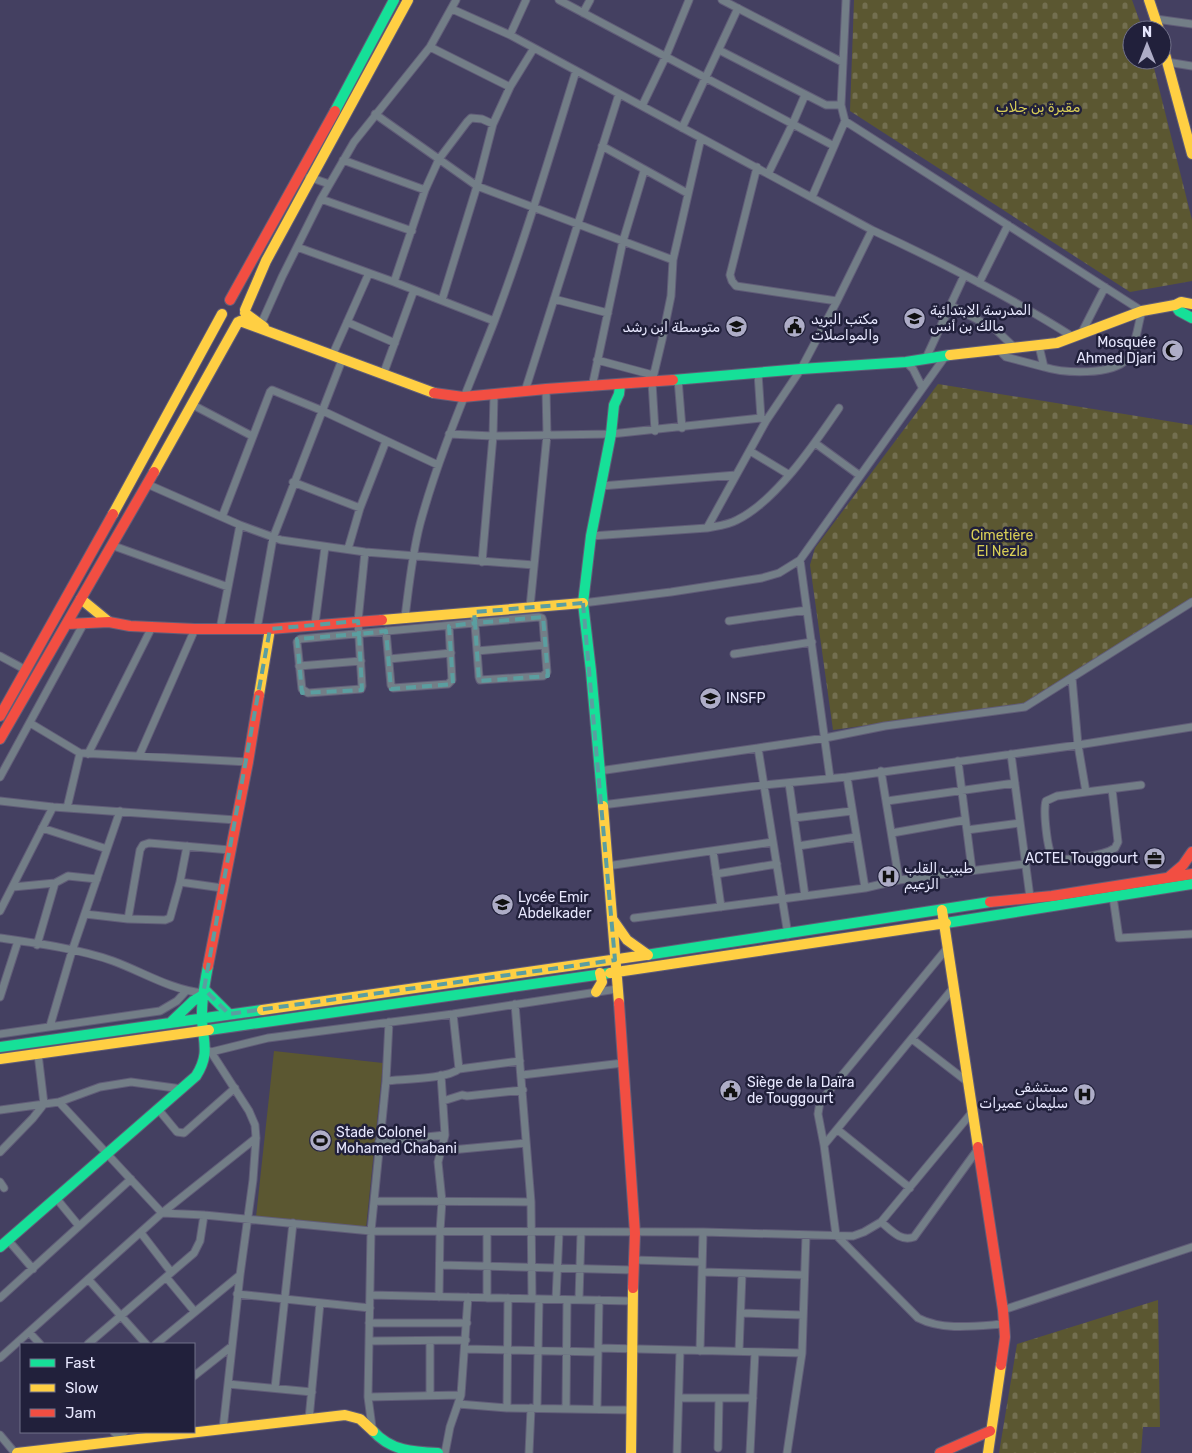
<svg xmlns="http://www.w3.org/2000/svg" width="1192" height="1453" font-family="Rubik,'Noto Naskh Arabic',sans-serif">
  <defs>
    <pattern id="cemetery-stones" width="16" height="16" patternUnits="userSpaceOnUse" patternTransform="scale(1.25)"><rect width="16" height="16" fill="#5b5731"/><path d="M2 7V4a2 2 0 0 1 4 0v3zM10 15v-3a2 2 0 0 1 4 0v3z" fill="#736f50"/></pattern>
  </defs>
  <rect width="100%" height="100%" fill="#444061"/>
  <path fill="#5b5731" d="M 274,1051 L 383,1063 L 366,1228 L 256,1217 Z"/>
  <path fill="url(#cemetery-stones)" d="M 854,0 L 1132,0 L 1143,30 L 1132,30 L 1132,60 L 1152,60 L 1192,220 L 1192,281 L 1130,292 L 850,111 Z
    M 938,384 L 1192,425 L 1192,598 L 1026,703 L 833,730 L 810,565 L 815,548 Z
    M 1158,1300 L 1160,1427 L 1143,1427 L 1141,1453 L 999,1453 L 1017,1344 Z"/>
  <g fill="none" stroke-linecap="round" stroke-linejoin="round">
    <defs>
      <path id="street" d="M 559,0 L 834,146
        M 722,0 L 842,62
        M 846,0 L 841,105 L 845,121 L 1142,311 C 1138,324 1135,350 1127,359 C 1112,376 1063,373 1044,367 L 1039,346
        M 452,9 L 510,35 L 872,230 C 941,262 1009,296 1073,337
        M 583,13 L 590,0
        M 1156,19 L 1192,24
        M 510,35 L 526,0
        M 430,47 L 510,87
        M 719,50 L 826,105 L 841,105
        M 1167,62 L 1192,66
        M 642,106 L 666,56 L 689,0
        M 375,114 L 477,186 L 673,260 L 671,296 L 662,340 L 652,382 L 655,431
        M 682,128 L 738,8
        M 602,146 L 687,193
        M 343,160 L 425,190
        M 757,167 L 730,275 L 732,281 L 736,286 L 837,301
        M 768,174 L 793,123 L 805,95
        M 309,177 L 329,184
        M 812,197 L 845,121
        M 321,199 L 354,142 L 430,47 L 456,0
        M 297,247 L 394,282 L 494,321
        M 673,260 L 701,138
        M 394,282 L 425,190 L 439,159 L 467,122 L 471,118 L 482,119 L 493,124
        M 979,283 L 1008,225
        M 554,299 L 608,313
        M 442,300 L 477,186 L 493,124 L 510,87 L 534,48
        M 950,305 L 995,329 L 1015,348
        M 347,322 L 395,343
        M 261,324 L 282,277 L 321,199 L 412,231
        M 1081,334 L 1105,287
        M 998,349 L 1006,357 L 1044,367
        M 332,356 L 369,273
        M 926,358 L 964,276
        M 597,360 L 653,375
        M 906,362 L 913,369 L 922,387
        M 758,373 L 761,418
        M 383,375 L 414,290
        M 678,379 L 682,428
        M 592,387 L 623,241 L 644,171
        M 525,391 L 619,94
        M 191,404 L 252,436
        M 449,434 L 493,436 L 611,434 L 761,418 L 766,421
        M 815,443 L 859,475
        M 750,451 L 788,474
        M 293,482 L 360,508
        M 147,484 L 240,525 L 281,540 L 365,552 L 534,565
        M 601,486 L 736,475
        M 222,517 L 270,392 L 272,390 L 323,411 L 438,465
        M 707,528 C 717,526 728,525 737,520 C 776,501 815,443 839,408
        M 591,536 L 707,528 L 766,421 L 801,369 L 837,301 L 872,230
        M 111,545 L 228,587
        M 348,549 L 360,508 L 386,441
        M 365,552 L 358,621 L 362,686 L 361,689 L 308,693 L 302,689 L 297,642 L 300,639 C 380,632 460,625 539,617 L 542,618 L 543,621 L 547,672 L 543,676 L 480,680 L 479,677 L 474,612
        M 800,560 L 830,778
        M 482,562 L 493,436 L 494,394
        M 583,603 L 671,592 L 762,578 L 779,573 L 800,560 L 947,354
        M 530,607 L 547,435 L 546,389
        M 405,617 C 409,586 412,555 420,524 C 439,454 468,389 494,322 C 525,240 550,155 576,71
        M 729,621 L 807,610
        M 315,624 L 325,547
        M 220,629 L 240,525
        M 257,629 L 273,538 L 342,360
        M 386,631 L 391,685 L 393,688 L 448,684 L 452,680 L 449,626
        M 477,651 L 545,645
        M 734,654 L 812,642
        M 0,656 L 26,670
        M 389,659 L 451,653
        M 299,666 L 361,661
        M 1072,678 L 1078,745 L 1086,792 L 1141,785
        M 30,723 L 80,753 L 248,762
        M 758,748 L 825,738 L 885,726 L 1025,707 L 1192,602
        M 88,754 L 152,627
        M 1011,754 L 1030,897
        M 139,756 L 195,629
        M 958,761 L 972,870
        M 599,771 L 758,748 L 788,935
        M 881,771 L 899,880
        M 0,777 L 84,623
        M 847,777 L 865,888
        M 789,783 L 805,896
        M 1086,792 L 1057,796 L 1046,801 C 1043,810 1047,850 1053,858 C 1065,862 1105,855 1115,848 L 1118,842 L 1112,789
        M 0,801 L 53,807 L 236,820
        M 887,801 L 1015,783
        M 602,805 L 764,785 L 847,777 L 1078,745 L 1192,727
        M 67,808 L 80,753
        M 794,818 L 852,811
        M 42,828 L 107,849
        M 967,830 L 1020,823
        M 892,833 L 965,820
        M 798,846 L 856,837
        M 713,851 L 721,907
        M 607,866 L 773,842
        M 716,874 L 777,864
        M 180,882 L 222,888
        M 13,887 L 55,883 L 68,876 L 97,879
        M 1113,897 L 1119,938 L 1192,934
        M 0,911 L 53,807
        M 85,914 L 128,919 L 165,920 L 170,918 L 180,882 L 187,846
        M 634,918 L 782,899 L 865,888 L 899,880 L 1025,864
        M 128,919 L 140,850 L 143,845 L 149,843 L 230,850
        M 0,938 C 35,943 80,949 113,961 C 143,972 171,990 203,993
        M 37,945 L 55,883
        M 954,987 L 824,1145 L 836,1235 L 918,1318 C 943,1331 976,1326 1004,1324
        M 0,997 L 18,941
        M 453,1014 L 459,1069
        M 50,1026 L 72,951 L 120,811
        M 0,1034 L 160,1011 L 177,1001 L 186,991
        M 912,1039 L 969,1083
        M 207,1050 L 211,1052 L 268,1038 L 453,1014 L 617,989
        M 211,1052 L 249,1111 L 255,1125 L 256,1138 L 253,1180 L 240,1275 L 223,1429
        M 441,1075 L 445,1135
        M 522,1075 L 623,1063
        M 386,1081 C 403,1079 447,1079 459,1069 L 520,1061
        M 443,1101 L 462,1095 L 467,1096 L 523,1090
        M 59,1102 L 162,1213 L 204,1215 L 371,1231 L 703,1232 L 853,1236 L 864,1232 L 881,1222 L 973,1111
        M 158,1109 L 177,1132 L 184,1133 L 235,1088
        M 0,1110 L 59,1102 L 100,1087 L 131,1082 L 182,1089
        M 838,1130 L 910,1188
        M 379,1142 L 445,1135 L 438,1162 L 442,1201 L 440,1231 L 439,1297
        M 824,1145 L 818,1114 L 820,1102 L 948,947
        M 440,1151 L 526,1143
        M 0,1152 L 33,1118 L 44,1104 L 38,1054
        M 0,1182 L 4,1188
        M 56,1198 L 79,1226
        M 374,1201 L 531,1202 L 515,1004
        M 531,1202 L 532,1298
        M 881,1222 C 891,1230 900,1242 914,1237 L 978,1149
        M 141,1233 L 171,1272
        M 8,1240 L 33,1269
        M 634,1260 L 702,1262
        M 440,1265 L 633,1270
        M 702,1272 L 804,1275
        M 166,1277 L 195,1312
        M 88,1279 L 146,1344
        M 237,1294 L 370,1308
        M 370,1295 L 632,1301
        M 0,1298 L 131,1179
        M 487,1298 L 487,1232
        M 556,1299 L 559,1233
        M 579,1299 L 581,1233
        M 1003,1310 L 1192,1247
        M 741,1313 L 803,1315
        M 369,1323 L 467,1323
        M 29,1332 L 40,1344
        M 369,1341 L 466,1340
        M 88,1344 L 194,1253 L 200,1241 L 204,1215
        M 156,1344 L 240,1275
        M 598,1348 L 802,1353
        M 465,1349 L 598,1352
        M 700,1351 L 703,1232
        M 739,1351 L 742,1274
        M 0,1358 L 162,1213 L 256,1138
        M 194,1376 L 232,1346
        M 228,1384 L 312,1392
        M 275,1388 L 293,1223
        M 430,1395 L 430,1341
        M 368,1397 L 461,1395
        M 679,1398 L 753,1398
        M 458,1404 L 507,1408 L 631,1410
        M 507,1408 L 508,1298
        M 537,1408 L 539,1299
        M 566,1408 L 567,1300
        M 597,1409 L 599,1300
        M 309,1419 L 320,1303
        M 372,1427 L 368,1397 L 371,1231 L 386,1081 L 389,1022
        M 114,1432 L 122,1440
        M 0,1435 L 15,1453
        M 118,1437 L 124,1432
        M 718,1448 L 719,1399
        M 445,1453 L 450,1427 L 461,1395 L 468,1297
        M 529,1453 L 531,1408
        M 677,1453 L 680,1350
        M 750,1453 L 755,1352
        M 787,1453 L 802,1353 L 806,1235"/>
      <path id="fast" d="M 335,111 L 394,0
        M 1175,305 L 1179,311 L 1192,318
        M 673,380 L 801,369 L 906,362 L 950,355
        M 603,806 L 591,671 L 583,603 L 591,536 L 611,434 L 614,405 L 619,394 L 620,385
        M 946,923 L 1192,884
        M 646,955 L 990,902
        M 204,989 L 229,1014
        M 170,1023 L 193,1001 L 203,995
        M 209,1030 L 610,973
        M 0,1047 L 262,1010
        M 0,1247 L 196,1076 C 212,1051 201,1039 202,1012 C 202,997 205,982 208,966
        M 373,1431 C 391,1451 413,1452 438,1453"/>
      <path id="slow" d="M 1149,0 L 1159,30
        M 1162,43 L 1192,154
        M 245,310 L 266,261 L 408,0
        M 245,313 L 264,327
        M 240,321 L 434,393
        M 950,355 L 1057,343 L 1142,311 L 1175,305 L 1181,302 L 1192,304
        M 154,472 L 238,322
        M 113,514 L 222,314
        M 81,599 L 109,622
        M 382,620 L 583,603
        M 259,695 L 270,629
        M 603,806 L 619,1003
        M 942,910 L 978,1147
        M 613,920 L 627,940 L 648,955
        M 610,973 L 946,923
        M 596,992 L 602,982 L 600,973
        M 262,1010 L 646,955
        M 0,1059 L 209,1030
        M 17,1453 L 345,1415 L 360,1419 L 373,1431
        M 631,1453 L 633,1288
        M 988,1453 L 1001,1365"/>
      <path id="jam" d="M 230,300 L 335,111
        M 434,393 L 463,397 L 546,389 L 673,380
        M 67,624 L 109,622 L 130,626 L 195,629 L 270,629 L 382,620
        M 0,716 L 113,514
        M 0,739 L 154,472
        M 1170,876 L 1183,865 L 1192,852
        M 990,902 L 1052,896 L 1192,874
        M 208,966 L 248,762 L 259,695
        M 619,1003 L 635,1233 L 633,1288
        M 978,1147 L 1003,1310 L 1005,1337 L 1001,1365
        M 940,1453 L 990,1431"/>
    </defs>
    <use href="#street" stroke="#615d78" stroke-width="9"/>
    <use href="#fast" stroke="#615d78" stroke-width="12"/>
    <use href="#slow" stroke="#615d78" stroke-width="12"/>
    <use href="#jam" stroke="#615d78" stroke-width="12"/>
    <use href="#street" stroke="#737e87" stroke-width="7"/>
    <use href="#fast" stroke="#16e098" stroke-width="10"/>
    <use href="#slow" stroke="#ffcf43" stroke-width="10"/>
    <use href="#jam" stroke="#f24e42" stroke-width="10"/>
  </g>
  <path fill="none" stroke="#5b9ea0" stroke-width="4" stroke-dasharray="10 6" stroke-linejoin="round" d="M 583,603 L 615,960 L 229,1014 L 204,989 L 270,629 L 358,621 L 359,634 L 297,639 L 302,693 L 362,690 L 359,634 L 386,631 L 391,689 L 453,684 L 449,626 L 475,623 L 479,681 L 548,676 L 543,617 L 475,623 L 474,612 Z"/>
  <defs>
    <symbol id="school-disc" viewBox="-11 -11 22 22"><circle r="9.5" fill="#aeadc7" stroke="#21203b"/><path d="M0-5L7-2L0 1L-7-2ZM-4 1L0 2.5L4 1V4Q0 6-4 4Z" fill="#111"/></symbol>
    <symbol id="civic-disc" viewBox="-11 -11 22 22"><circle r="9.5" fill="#aeadc7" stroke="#21203b"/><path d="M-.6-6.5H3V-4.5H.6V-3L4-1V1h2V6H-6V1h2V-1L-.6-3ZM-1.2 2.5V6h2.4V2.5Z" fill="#111"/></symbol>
    <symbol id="mosque-disc" viewBox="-11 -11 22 22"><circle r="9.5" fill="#aeadc7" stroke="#21203b"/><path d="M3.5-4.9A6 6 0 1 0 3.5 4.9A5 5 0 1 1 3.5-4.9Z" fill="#111"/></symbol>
    <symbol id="university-disc" viewBox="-11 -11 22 22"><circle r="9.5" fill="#aeadc7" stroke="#21203b"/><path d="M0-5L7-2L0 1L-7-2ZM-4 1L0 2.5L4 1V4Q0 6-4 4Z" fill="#111"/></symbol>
    <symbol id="office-disc" viewBox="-11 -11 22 22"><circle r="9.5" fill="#aeadc7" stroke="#21203b"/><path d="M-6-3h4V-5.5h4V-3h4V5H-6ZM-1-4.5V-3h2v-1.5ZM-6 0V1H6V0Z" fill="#111"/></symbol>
    <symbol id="hospital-disc" viewBox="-11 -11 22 22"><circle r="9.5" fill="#aeadc7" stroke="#21203b"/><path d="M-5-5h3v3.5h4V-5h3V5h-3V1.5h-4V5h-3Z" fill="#111"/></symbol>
    <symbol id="stadium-disc" viewBox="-11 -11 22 22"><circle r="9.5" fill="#aeadc7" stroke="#21203b"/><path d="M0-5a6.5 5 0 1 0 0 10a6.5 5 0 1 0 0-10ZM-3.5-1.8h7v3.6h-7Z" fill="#111"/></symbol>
  </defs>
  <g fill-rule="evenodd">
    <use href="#school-disc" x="902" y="306" width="25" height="25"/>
    <use href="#school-disc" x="724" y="314" width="25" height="25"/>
    <use href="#civic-disc" x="782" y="314" width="25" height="25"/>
    <use href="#mosque-disc" x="1160" y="338" width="25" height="25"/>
    <use href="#university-disc" x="698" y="686" width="25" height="25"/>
    <use href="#office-disc" x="1142" y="846" width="25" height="25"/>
    <use href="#hospital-disc" x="876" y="864" width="25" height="25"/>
    <use href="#school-disc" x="490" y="892" width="25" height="25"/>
    <use href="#civic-disc" x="718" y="1078" width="25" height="25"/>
    <use href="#hospital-disc" x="1072" y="1082" width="25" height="25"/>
    <use href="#stadium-disc" x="308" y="1128" width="25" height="25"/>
  </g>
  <g text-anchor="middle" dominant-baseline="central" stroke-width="5" stroke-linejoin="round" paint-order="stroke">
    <g font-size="14" fill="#d8ce57" stroke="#21203b">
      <text x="1038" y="107">مقبرة بن جلاب</text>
      <text x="1002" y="535">Cimetière<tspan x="1002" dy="16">El Nezla</tspan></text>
    </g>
    <g font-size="14" fill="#e7e7fe" stroke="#21203b" text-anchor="start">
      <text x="930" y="310">المدرسة الابتدائية<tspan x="930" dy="16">مالك بن أنس</tspan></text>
      <text x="811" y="319">مكتب البريد<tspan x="811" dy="16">والمواصلات</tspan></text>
      <text x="720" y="327" text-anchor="end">متوسطة ابن رشد</text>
      <text x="1156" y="342" text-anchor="end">Mosquée<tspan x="1156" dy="16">Ahmed Djari</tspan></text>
      <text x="726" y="698">INSFP</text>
      <text x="1138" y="858" text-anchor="end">ACTEL Touggourt</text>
      <text x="904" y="868">طبيب القلب<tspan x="904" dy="16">الزعيم</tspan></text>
      <text x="518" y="897">Lycée Emir<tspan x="518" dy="16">Abdelkader</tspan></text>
      <text x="747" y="1082">Siège de la Daïra<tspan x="747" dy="16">de Touggourt</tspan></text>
      <text x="1068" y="1087" text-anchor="end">مستشفى<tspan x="1068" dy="16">سليمان عميرات</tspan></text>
      <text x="336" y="1132">Stade Colonel<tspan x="336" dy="16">Mohamed Chabani</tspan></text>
    </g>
  </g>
  <rect x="20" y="1343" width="175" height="90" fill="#21203b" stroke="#707089"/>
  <rect x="30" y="1359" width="25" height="8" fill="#16e098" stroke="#707089"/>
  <text x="65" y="1368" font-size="15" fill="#e7e7fe">Fast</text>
  <rect x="30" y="1384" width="25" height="8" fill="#ffcf43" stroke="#707089"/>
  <text x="65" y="1393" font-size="15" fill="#e7e7fe">Slow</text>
  <rect x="30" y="1409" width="25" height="8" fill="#f24e42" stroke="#707089"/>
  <text x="65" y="1418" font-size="15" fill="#e7e7fe">Jam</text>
  <g transform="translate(1147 45)"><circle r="24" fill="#21203b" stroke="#707089"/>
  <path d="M0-4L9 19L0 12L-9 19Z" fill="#aeadc7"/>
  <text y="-8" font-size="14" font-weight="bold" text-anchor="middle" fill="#e7e7fe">N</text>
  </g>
</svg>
